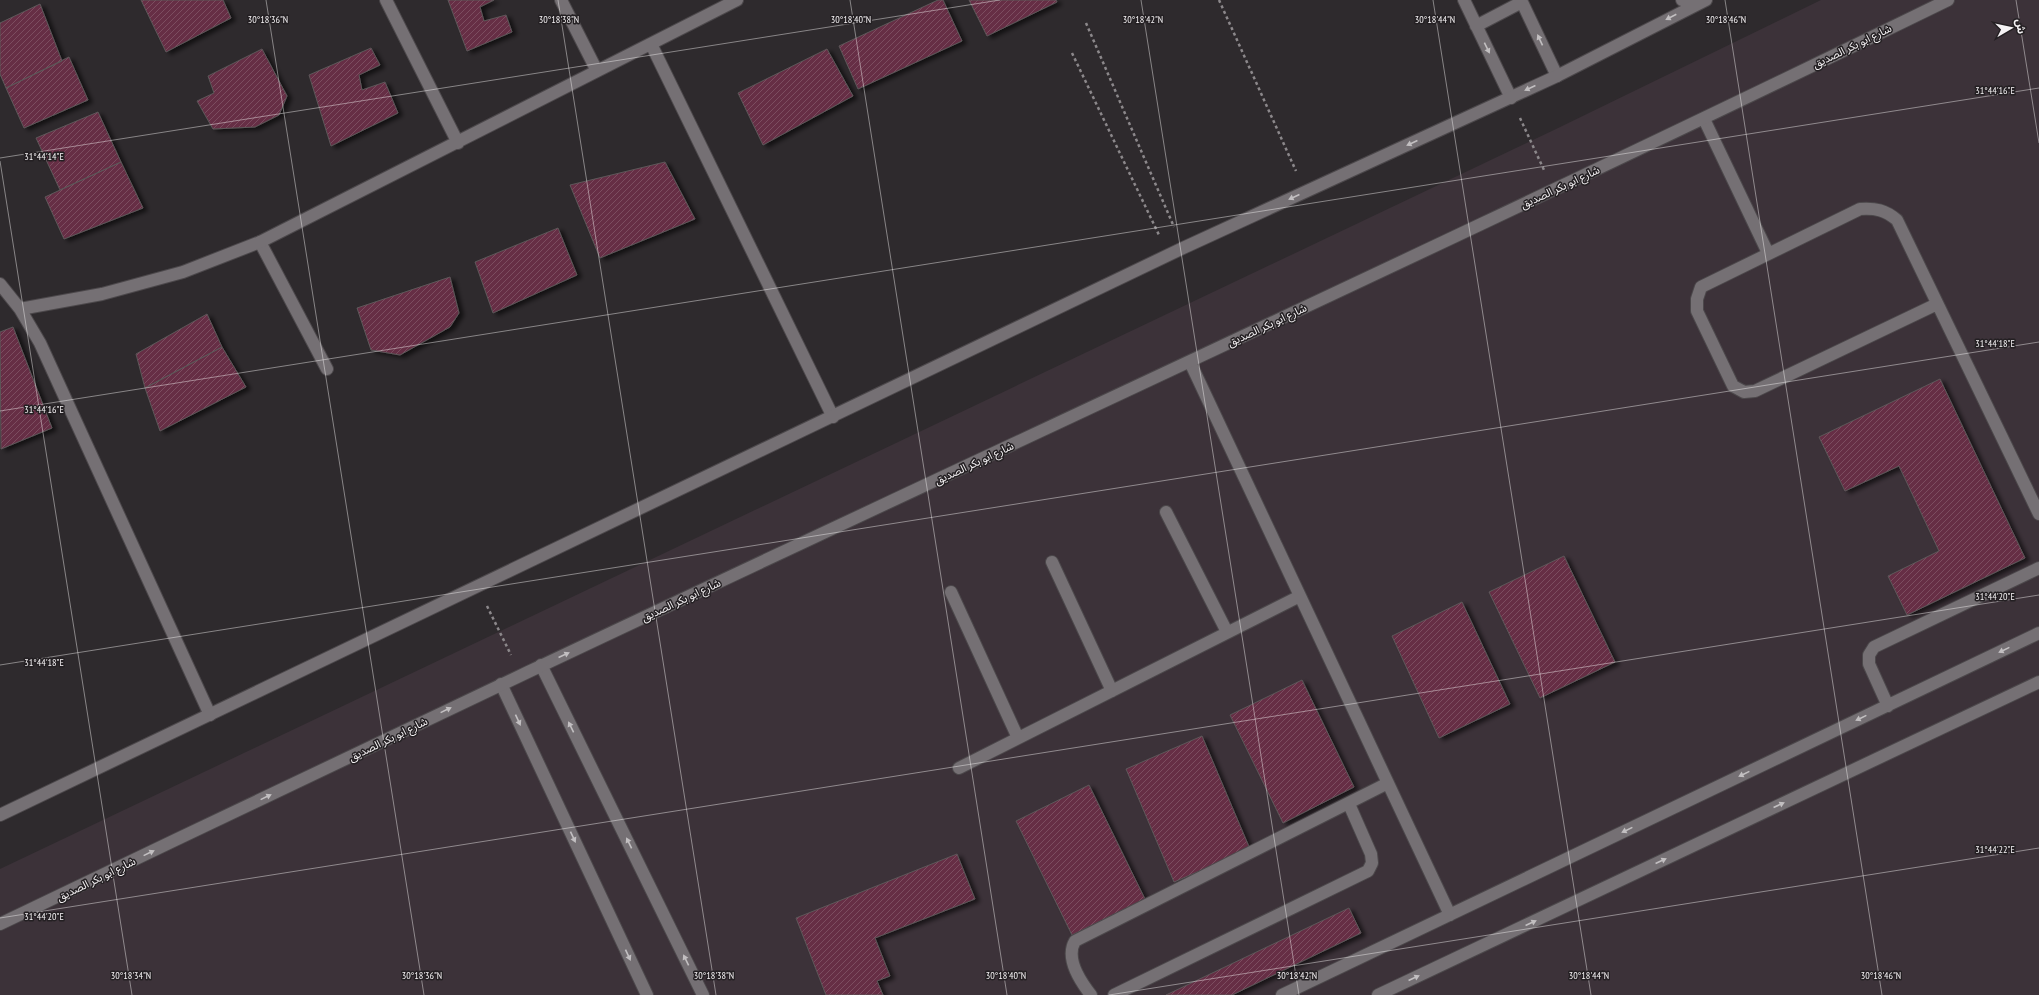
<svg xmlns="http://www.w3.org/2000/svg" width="2039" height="995" font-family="'PT Sans Narrow','Noto Sans Arabic',sans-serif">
  <defs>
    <pattern id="building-hatch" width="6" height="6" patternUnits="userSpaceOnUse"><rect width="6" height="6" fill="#662e45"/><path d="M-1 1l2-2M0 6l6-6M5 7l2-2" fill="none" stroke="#7c4d60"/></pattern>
    <filter id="shadow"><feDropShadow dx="4.5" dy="2.5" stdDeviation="2" flood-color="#0009"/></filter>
  </defs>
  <rect width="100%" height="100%" fill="#2e2a2d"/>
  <path fill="#3c3239" d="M 1821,0 L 2039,0 L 2039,995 L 0,995 L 0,869 L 1554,130 Z"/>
  <path fill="url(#building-hatch)" stroke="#5d5759" filter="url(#shadow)" d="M 141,0 L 223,0 L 231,18 L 166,52 Z
    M 448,0 L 494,0 L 480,7 L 484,21 L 506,15 L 512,32 L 467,51 Z
    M 938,0 L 943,0 L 962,41 L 858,89 L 839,46 Z
    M 969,0 L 1056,0 L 1057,2 L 987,36 Z
    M 40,4 L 62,61 L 6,88 L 0,74 L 0,23 Z
    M 371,48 L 380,65 L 359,75 L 362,90 L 385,82 L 398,113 L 331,146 L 309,75 Z
    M 262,49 L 287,96 L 279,115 L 255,127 L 213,129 L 197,101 L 214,93 L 208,76 Z
    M 827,49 L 853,96 L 763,145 L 738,93 Z
    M 69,57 L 88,100 L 24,128 L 6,88 Z
    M 98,112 L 121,162 L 60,190 L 36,138 Z
    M 121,162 L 143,208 L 64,239 L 45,197 Z
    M 665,162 L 695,219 L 600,258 L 570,185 Z
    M 558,228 L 577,275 L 493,313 L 475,262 Z
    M 450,277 L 459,313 L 450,327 L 400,355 L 371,350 L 357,308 Z
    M 207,314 L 222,347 L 145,388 L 136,354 Z
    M 13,327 L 52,428 L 1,449 L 0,332 Z
    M 222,347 L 246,387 L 160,431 L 145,388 Z
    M 1940,379 L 2025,558 L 1907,615 L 1888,576 L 1939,551 L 1899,466 L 1845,491 L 1819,437 Z
    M 1564,556 L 1615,662 L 1540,698 L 1489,592 Z
    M 1462,602 L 1510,704 L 1439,738 L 1392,636 Z
    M 1302,680 L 1354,787 L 1283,823 L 1230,715 Z
    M 1202,736 L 1250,849 L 1174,882 L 1126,769 Z
    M 1089,785 L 1145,899 L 1072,935 L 1016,821 Z
    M 957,854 L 975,899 L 875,938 L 890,976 L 877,981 L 883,995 L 826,995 L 796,918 Z
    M 1349,908 L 1361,933 L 1232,995 L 1166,995 Z"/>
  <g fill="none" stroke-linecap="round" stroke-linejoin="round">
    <defs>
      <path id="lane" d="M 1704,119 L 1768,253
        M 260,242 L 327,369
        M 1937,304 L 1755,391 L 1744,392 L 1733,386 L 1697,311 L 1697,299 L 1701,287 L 1860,209 C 1876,208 1885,210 1897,220 L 2039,514
        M 1190,362 L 1450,915
        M 1166,512 L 1227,632
        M 1052,562 L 1112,691
        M 951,592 L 1018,738
        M 541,665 L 703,995
        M 501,684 L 647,995
        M 1888,706 L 1869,664 L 1869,655 L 1874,647 L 2039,568
        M 959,768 L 1300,596
        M 1091,995 C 1080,981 1065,958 1075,941 L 1388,783
        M 1114,995 L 1368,871 L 1372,863 L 1371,854 L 1349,804
        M 1282,995 L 2039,633
        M 1378,995 L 2039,682"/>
      <path id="street" d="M 386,0 L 458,143
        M 561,0 L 597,71
        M 1464,0 L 1511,98
        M 1521,0 L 1557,76
        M 1476,26 L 1522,2
        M 651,44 L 833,417
        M 0,284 L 20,309 L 40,343 L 210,715
        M 20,309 L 102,294 L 183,272 L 260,242 L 737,0"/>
      <path id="secondary" d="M 1682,0 L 1701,2
        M 0,815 L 1183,248 L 1557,76 L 1706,0
        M 0,924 C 176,840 351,755 528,672 C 1001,448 1477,230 1948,0"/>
    </defs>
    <use href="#lane" stroke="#4c484b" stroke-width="14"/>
    <use href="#street" stroke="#4c484b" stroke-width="14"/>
    <use href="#secondary" stroke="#4c484b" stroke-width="14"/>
    <path stroke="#8c888b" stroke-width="2.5" stroke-dasharray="3 3" stroke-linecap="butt" d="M 1219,0 L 1296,171
      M 1086,23 L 1174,227
      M 1072,53 L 1159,235
      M 1520,118 L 1544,170
      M 487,606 L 511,655"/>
    <use href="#lane" stroke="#757074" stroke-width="12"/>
    <use href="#street" stroke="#757074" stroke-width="12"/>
    <use href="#secondary" stroke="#757074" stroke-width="12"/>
  </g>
  <defs><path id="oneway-solid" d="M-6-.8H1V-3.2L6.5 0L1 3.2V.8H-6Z"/></defs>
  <g fill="#c2bfc1">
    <use href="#oneway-solid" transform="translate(1671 17) rotate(153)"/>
    <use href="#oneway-solid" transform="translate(1540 40) rotate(-115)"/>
    <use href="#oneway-solid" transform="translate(1487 48) rotate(64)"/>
    <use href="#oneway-solid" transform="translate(1530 88) rotate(155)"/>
    <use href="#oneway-solid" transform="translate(1412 143) rotate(155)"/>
    <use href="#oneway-solid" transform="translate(1294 197) rotate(155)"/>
    <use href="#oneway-solid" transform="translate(2004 650) rotate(154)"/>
    <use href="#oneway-solid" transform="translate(564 655) rotate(-25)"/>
    <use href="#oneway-solid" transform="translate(446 710) rotate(-26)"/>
    <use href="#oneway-solid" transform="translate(1861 718) rotate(154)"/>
    <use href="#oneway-solid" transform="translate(518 720) rotate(65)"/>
    <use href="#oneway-solid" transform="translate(571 727) rotate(-116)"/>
    <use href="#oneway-solid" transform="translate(1744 774) rotate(154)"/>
    <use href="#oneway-solid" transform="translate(266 797) rotate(-26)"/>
    <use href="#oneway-solid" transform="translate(1779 805) rotate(-25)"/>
    <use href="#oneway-solid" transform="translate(1627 830) rotate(154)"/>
    <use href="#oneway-solid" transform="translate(573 837) rotate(65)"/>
    <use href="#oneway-solid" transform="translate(629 843) rotate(-116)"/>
    <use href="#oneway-solid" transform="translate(149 853) rotate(-26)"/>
    <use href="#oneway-solid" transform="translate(1661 861) rotate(-25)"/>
    <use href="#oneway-solid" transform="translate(1531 923) rotate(-25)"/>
    <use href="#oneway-solid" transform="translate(628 955) rotate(65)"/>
    <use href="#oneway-solid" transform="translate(686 960) rotate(-116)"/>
    <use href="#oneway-solid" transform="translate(1414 978) rotate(-25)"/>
  </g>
  <path fill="none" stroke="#f6f3f5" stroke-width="1" stroke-opacity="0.45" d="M 266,0 L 424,995M 558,0 L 716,995M 850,0 L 1007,995M 1141,0 L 1299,995M 1433,0 L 1591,995M 1725,0 L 1882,995M 2016,0 L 2039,143M 0,158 L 1000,0M 0,161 L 132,995M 0,411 L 2039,88M 0,665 L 2039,342M 0,918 L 2039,595M 1109,995 L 2039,848"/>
  <g text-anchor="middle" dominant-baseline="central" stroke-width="3" stroke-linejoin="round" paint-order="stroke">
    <g font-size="11" fill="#f6f3f5" stroke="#242023">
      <text transform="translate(1852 46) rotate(-26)">شارع ابو بكر الصديق</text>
      <text transform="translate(1560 187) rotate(-25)">شارع ابو بكر الصديق</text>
      <text transform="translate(1267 325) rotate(-25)">شارع ابو بكر الصديق</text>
      <text transform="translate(974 463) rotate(-25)">شارع ابو بكر الصديق</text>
      <text transform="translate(681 600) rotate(-25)">شارع ابو بكر الصديق</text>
      <text transform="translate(388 739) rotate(-26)">شارع ابو بكر الصديق</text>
      <text transform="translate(96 879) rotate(-26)">شارع ابو بكر الصديق</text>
    </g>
  </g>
  <g font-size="10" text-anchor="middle" fill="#f6f3f5" stroke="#242023" stroke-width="3" stroke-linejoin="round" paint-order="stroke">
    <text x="559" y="23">30°18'38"N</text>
    <text x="1726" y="23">30°18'46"N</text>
    <text x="268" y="23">30°18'36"N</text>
    <text x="851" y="23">30°18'40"N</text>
    <text x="1143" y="23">30°18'42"N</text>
    <text x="1435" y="23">30°18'44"N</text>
    <text x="1995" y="94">31°44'16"E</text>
    <text x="44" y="160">31°44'14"E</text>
    <text x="1995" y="347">31°44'18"E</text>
    <text x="44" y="413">31°44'16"E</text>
    <text x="1995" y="600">31°44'20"E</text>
    <text x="44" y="666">31°44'18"E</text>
    <text x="1995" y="853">31°44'22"E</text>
    <text x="44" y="920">31°44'20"E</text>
    <text x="131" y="979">30°18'34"N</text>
    <text x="422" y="979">30°18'36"N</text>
    <text x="714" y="979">30°18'38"N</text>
    <text x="1006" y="979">30°18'40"N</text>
    <text x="1297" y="979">30°18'42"N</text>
    <text x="1589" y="979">30°18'44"N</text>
    <text x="1881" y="979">30°18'46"N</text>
  </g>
  <g transform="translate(2011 28) rotate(81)" stroke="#242023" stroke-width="3" paint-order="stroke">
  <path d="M0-3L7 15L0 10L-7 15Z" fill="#f6f3f5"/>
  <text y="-6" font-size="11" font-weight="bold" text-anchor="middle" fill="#f6f3f5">ش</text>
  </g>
</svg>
